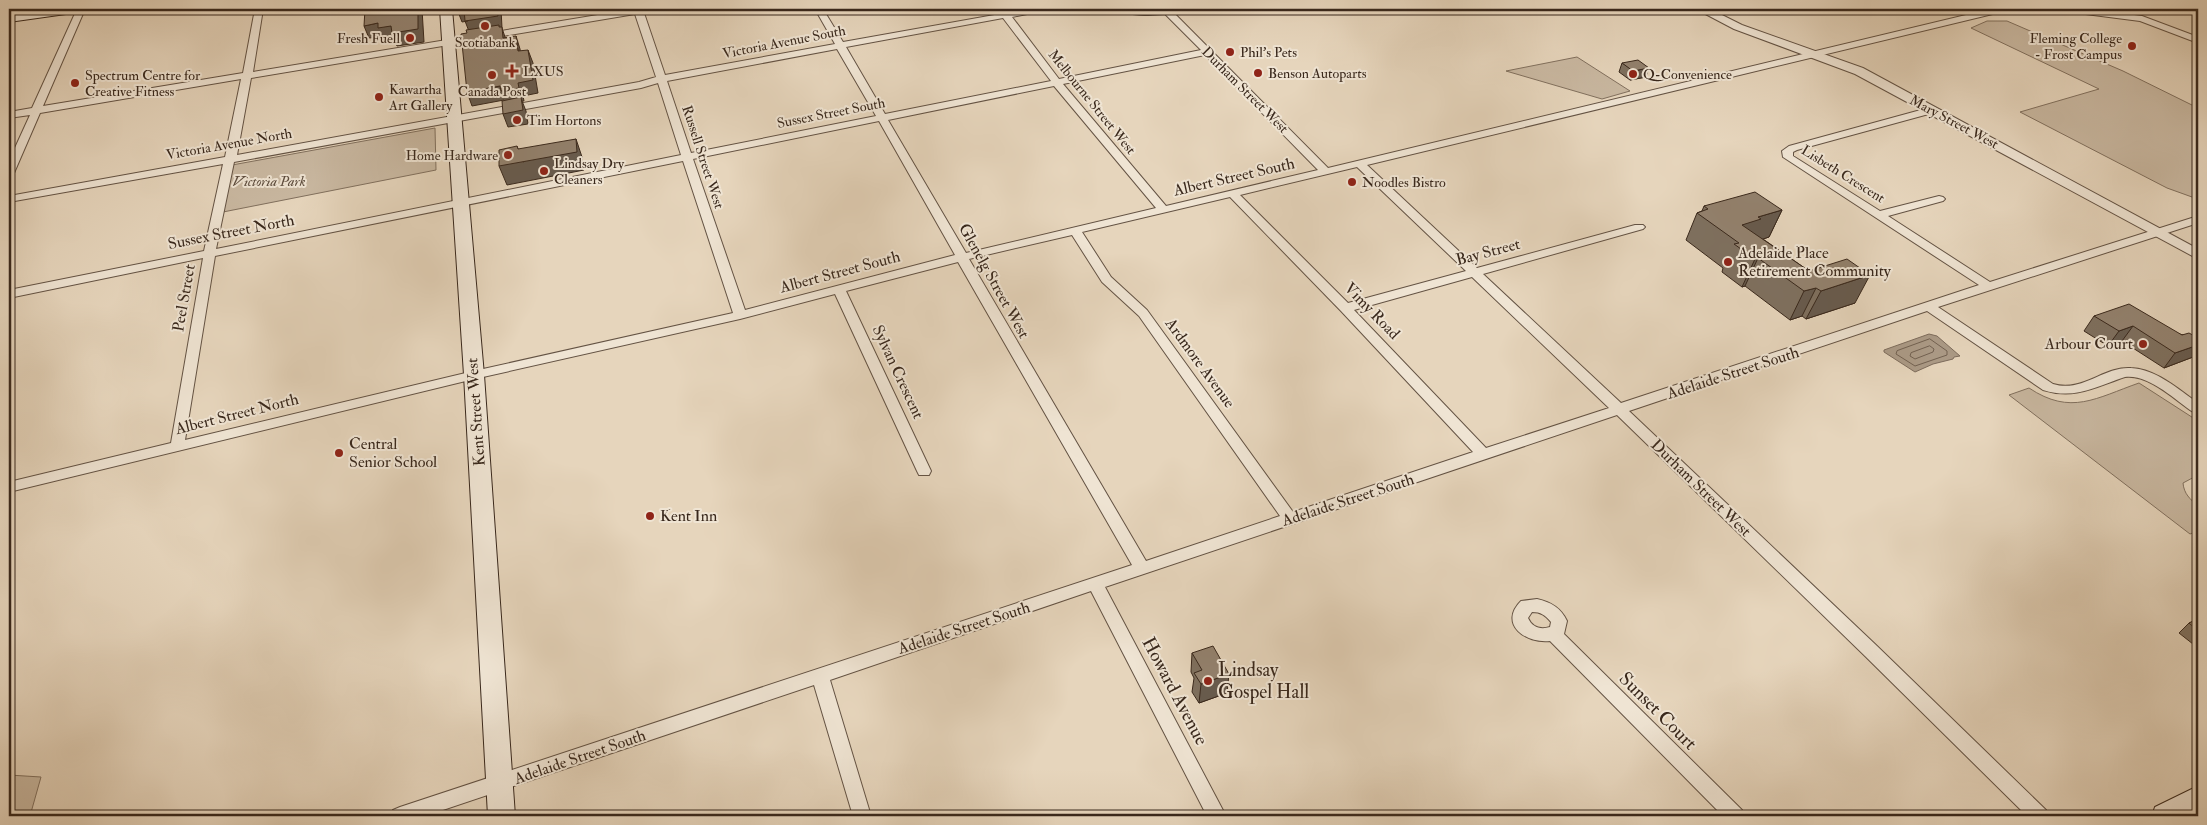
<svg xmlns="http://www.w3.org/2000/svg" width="2207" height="825" font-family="'IM FELL Double Pica',serif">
  <rect width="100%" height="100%" fill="#e6d5bc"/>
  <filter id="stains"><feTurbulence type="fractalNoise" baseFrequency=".004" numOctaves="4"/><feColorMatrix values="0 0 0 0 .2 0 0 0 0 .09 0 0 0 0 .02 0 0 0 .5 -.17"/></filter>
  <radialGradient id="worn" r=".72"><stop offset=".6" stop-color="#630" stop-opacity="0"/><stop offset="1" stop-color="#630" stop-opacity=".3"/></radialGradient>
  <path fill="#c9b8a1" stroke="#81705e" d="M 1987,21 L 2007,21 L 2123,71 L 2198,108 L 2198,196 L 2192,197 L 2167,188 L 2020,112 L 2099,89 L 1971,28 Z
    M 1577,57 L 1630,91 L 1602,99 L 1506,71 Z
    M 435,128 L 436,170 L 223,212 L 232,165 Z
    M 2139,383 L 2198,421 L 2198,475 L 2183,483 C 2184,494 2190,499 2198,506 L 2198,531 L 2190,534 L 2009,395 L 2029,388 C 2071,416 2096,398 2139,383 Z
    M 9,775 L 41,777 L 30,816 L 9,816 Z"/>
  <path fill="#ab9a86" stroke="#7d6c5c" d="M 1929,334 L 1937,336 L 1960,356 L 1954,357 L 1953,359 L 1933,364 L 1915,372 L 1884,352 L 1884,350 Z"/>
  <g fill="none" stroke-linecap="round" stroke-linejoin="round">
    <path stroke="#726151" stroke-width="1" d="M 1930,339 L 1947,351 L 1947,355 L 1915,366 L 1896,354 L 1897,351 Z
      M 1930,346 L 1934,349 L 1933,352 L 1915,359 L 1910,356 L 1911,353 Z"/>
    <defs>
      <path id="minor" d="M 77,9 L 85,9 L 43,106 L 243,73 L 255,9 L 263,9 L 253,72 L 634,9 L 653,9 L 652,11 L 644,13 L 665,75 L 835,44 L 815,9 L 823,9 L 843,42 L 1000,14 L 997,9 L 1005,9 L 1008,12 L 1026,9 L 1043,9 L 1042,11 L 1012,17 L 1059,79 L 1201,50 L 1165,14 C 1151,15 1129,17 1118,9 L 1188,9 L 1187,11 L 1174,13 L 1328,168 L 1991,9 L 2005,9 L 2001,12 L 1367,165 L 1477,268 L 1635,225 L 1643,225 L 1645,227 L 1643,229 L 1483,274 L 1621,403 L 1979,285 L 1783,157 L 1782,151 L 1789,146 L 1928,108 L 1936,108 L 1936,112 L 1797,150 L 1793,152 L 1793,156 L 1880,211 L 1939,196 L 1943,197 L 1945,199 L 1943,201 L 1888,216 L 1990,282 L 2198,216 L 2198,223 L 1938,307 L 2053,384 C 2082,393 2104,366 2131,368 C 2156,369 2178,389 2198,403 L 2198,414 L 2193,412 C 2175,400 2149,374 2125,377 C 2095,387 2075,400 2043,390 L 1927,311 L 1629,411 L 1877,646 L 2046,810 L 2048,816 L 2027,816 L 1865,656 L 1617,415 L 1105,587 L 1226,816 L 1207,816 L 1091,591 L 830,680 L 871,816 L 853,816 L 814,685 L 425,816 L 391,816 L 393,810 L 400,807 L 1132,565 L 958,262 L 846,291 L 931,471 L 929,475 L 919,475 L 917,471 L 835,294 L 740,319 L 474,379 L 9,492 L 9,482 L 171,443 L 203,258 L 9,298 L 9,290 L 204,251 L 223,164 L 9,202 L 9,196 L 225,157 L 241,79 L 40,113 L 14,173 L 9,176 L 9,161 L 30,115 L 9,118 L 9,112 L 32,108 ZM 635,14 L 656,77 L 639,82 L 237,155 L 251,78 ZM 1003,18 L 1051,81 L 885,114 L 846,47 ZM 837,49 L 876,116 L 691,153 L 667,81 ZM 1205,55 L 1318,170 L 1166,206 L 1063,84 ZM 658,83 L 681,155 L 216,249 L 234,162 L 641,88 ZM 1054,86 L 1156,208 L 966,253 L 888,120 ZM 879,121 L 955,255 L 745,310 L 693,159 ZM 683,161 L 733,313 L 474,371 L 185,440 L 215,256 ZM 1357,167 L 1466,271 L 1348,303 L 1240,195 ZM 1230,197 L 1341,311 L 1473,452 L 1293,512 L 1147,310 L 1111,277 L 1082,232 ZM 1072,235 L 1102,282 L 1139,316 L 1280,516 L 1146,561 L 969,259 ZM 1472,277 L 1609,408 L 1486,448 L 1354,310 Z
        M 2066,9 L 2087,9 L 2142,16 L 2198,37 L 2198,43 L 2140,21 L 2070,12 Z
        M 1537,599 C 1551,602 1561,608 1567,621 L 1564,634 L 1742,810 L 1744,816 L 1723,816 L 1550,641 C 1526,644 1498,624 1521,601 ZM 1532,612 C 1541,612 1545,615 1551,622 L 1550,627 C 1540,630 1532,627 1528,618 Z"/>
      <path id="tertiary" d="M 1696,9 L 1710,9 L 1742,25 L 1863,68 L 2198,249 L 2198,259 L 1855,74 L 1734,29 Z"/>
      <path id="secondary" d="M 47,9 L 79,9 L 73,13 L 9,22 L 9,14 Z
        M 440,9 L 452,9 L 484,375 L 515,816 L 488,816 L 464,375 Z
        M 2198,786 L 2198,812 L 2190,816 L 2152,816 L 2155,807 Z"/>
    </defs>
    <use href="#minor" stroke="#645344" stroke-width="2"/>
    <use href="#tertiary" stroke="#645344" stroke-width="2"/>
    <use href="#secondary" stroke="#39281c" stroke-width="2"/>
    <use href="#minor" fill="#efe4d3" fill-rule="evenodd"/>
    <use href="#tertiary" fill="#efe4d3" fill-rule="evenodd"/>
    <use href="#secondary" fill="#efe4d3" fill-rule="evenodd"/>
  </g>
  <path fill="#7e705f" stroke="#39281c" d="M 1622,63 L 1646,77 L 1630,80 L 1619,72 Z
    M 1704,206 L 1782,210 L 1769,237 L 1763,239 L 1855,303 L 1806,319 L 1802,316 L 1790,320 L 1745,286 L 1742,287 L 1722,272 L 1723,268 L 1686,240 L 1697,213 L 1702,211 Z
    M 2094,316 L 2198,338 L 2198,350 L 2193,357 L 2164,368 L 2122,341 L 2108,346 L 2084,331 Z
    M 2198,619 L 2198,648 L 2179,633 L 2189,623 Z
    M 1192,653 L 1227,693 L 1199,703 L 1192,692 L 1194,678 L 1191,672 Z"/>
  <path fill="#675b4e" stroke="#39281c" d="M 418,9 L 422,9 L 424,42 L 397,46 L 394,39 L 383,41 L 381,37 L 369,38 L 364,26 L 378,23 L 391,26 Z
    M 457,9 L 464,9 L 468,21 L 462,22 Z
    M 497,9 L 501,9 L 502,28 L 506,40 L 470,34 L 465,21 Z
    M 516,36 L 520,49 L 522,65 L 518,51 Z
    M 528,50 L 533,63 L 538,93 L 523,96 L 524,101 L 522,101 L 526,111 L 528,124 L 508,127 L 503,114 L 506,104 L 504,100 L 472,106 L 467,92 L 518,83 Z
    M 1649,68 L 1646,77 L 1630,80 L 1633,71 Z
    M 576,139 L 582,157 L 584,170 L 507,185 L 499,166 L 517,146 L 523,162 Z
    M 1782,210 L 1769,237 L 1751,243 L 1742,225 L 1758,217 Z
    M 1758,258 L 1745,286 L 1742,287 L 1755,259 Z
    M 1870,275 L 1855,303 L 1806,319 L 1821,291 Z
    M 1816,288 L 1802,316 L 1790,320 L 1804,291 Z
    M 2133,326 L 2122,341 L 2108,346 L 2119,331 Z
    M 2198,345 L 2198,350 L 2193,357 L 2164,368 L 2175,353 Z
    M 1229,674 L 1227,693 L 1199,703 L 1201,684 Z"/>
  <path fill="#93826f" stroke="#39281c" d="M 365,9 L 418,9 L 418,29 L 392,33 L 391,26 L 378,28 L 378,23 L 364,26 Z
    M 464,9 L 497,9 L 498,16 L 465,21 Z
    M 499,25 L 499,27 L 502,27 L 503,38 L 516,36 L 518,51 L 528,50 L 533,80 L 518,83 L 519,88 L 501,91 L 500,86 L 467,92 L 461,34 L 467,33 L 466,30 Z
    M 1638,60 L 1649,68 L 1633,71 L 1622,63 Z
    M 521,97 L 523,110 L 503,114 L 502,101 Z
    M 576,139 L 577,152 L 499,166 L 499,150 L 517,146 L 518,149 Z
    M 1755,192 L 1782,210 L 1758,217 L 1761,219 L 1742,225 L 1809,271 L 1847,259 L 1870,275 L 1821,291 L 1816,288 L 1804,291 L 1758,258 L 1755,259 L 1734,244 L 1739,243 L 1697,213 L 1708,209 L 1704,206 Z
    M 2129,304 L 2182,335 L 2189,333 L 2198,338 L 2198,345 L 2175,353 L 2133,326 L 2119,331 L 2094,316 Z
    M 2198,619 L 2198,631 L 2189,623 Z
    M 1213,646 L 1229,674 L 1201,684 L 1194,673 L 1202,670 L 1192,653 Z"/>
  <g fill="#8f2418" stroke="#efe4d3" stroke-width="2">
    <circle cx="485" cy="26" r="5"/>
    <circle cx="410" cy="38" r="5"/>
    <circle cx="2132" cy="46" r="5"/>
    <circle cx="1230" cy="52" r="5"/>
    <path d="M509.5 63.5h5v5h5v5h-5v5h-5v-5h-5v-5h5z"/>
    <circle cx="1258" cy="73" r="5"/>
    <circle cx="1633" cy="74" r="5"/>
    <circle cx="492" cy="75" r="5"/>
    <circle cx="75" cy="83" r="5"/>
    <circle cx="379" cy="97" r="5"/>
    <circle cx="517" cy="120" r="5"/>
    <circle cx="508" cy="155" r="5"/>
    <circle cx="544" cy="171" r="5"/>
    <circle cx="1352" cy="182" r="5"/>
    <circle cx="1728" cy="262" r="5"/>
    <circle cx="2143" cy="344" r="5"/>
    <circle cx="339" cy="453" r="5"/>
    <circle cx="650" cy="516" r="5"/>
    <circle cx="1208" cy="681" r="5"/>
  </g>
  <g text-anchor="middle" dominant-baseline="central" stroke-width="4" stroke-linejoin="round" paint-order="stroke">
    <g font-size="14" fill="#39281c" stroke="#efe4d3" text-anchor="start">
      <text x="400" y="38" text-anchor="end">Fresh Fuell</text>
      <text x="2122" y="38" text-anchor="end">Fleming College<tspan x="2122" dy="16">- Frost Campus</tspan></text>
      <text x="485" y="42" text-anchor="middle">Scotiabank</text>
      <text x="1240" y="52">Phil's Pets</text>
      <text x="523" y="71">LXUS</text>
      <text x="1268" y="73">Benson Autoparts</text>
      <text x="1643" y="74">Q-Convenience</text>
      <text x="85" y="75">Spectrum Centre for<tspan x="85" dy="16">Creative Fitness</tspan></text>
      <text x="389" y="89">Kawartha<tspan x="389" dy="16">Art Gallery</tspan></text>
      <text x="492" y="91" text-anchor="middle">Canada Post</text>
      <text x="527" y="120">Tim Hortons</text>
      <text x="498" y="155" text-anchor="end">Home Hardware</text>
      <text x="554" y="163">Lindsay Dry<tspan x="554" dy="16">Cleaners</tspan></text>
      <text x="1362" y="182">Noodles Bistro</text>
    </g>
    <g font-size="14" fill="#39281c" stroke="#efe4d3">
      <text transform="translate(784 42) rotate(-11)">Victoria Avenue South</text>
      <text transform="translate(1245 90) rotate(45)">Durham Street West</text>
      <text transform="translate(1092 102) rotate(51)">Melbourne Street West</text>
      <text transform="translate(831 113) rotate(-11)">Sussex Street South</text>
      <text transform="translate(1954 122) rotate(28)">Mary Street West</text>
      <text transform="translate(229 144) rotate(-10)">Victoria Avenue North</text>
      <text transform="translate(703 157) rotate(72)">Russell Street West</text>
      <text transform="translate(1843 174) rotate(32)">Lisbeth Crescent</text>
    </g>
    <g font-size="14" font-style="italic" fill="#5d4c3d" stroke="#efe4d3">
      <text x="269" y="181">Victoria Park</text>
    </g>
    <g font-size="16" fill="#39281c" stroke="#efe4d3">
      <text transform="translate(1234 177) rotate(-13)">Albert Street South</text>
      <text transform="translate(231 232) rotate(-11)">Sussex Street North</text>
      <text transform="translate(1488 252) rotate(-15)">Bay Street</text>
      <text transform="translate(840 272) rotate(-15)">Albert Street South</text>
      <text transform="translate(994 281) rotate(61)">Glenelg Street West</text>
      <text transform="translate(184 298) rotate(-80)">Peel Street</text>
      <text transform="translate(1372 311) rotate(46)">Vimy Road</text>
      <text transform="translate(1200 363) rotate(54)">Ardmore Avenue</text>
      <text transform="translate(898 372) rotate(65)">Sylvan Crescent</text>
      <text transform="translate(1733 373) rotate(-18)">Adelaide Street South</text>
      <text transform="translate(476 412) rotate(-94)">Kent Street West</text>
      <text transform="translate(237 414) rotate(-14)">Albert Street North</text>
      <text transform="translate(1701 488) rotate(44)">Durham Street West</text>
      <text transform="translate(1348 500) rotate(-18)">Adelaide Street South</text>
      <text transform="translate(964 628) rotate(-18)">Adelaide Street South</text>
      <text transform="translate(580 757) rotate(-19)">Adelaide Street South</text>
    </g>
    <g font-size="16" fill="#39281c" stroke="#efe4d3" text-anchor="start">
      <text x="1738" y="253">Adelaide Place<tspan x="1738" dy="18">Retirement Community</tspan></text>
      <text x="2133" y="344" text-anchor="end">Arbour Court</text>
      <text x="349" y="444">Central<tspan x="349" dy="18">Senior School</tspan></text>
      <text x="660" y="516">Kent Inn</text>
    </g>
    <g font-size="19" fill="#39281c" stroke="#efe4d3" text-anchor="start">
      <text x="1218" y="670">Lindsay<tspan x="1218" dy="22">Gospel Hall</tspan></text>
    </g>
    <g font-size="19" fill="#39281c" stroke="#efe4d3">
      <text transform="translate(1175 691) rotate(62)">Howard Avenue</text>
      <text transform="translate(1658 711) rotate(45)">Sunset Court</text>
    </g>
  </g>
  <rect width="2207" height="825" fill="none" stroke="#e6d5bc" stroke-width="30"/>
  <rect x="10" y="10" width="2187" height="805" fill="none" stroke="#39281c" stroke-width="2.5"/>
  <rect x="15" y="15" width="2177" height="795" fill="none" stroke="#39281c"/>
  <rect width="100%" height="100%" filter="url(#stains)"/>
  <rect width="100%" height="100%" fill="url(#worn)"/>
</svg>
